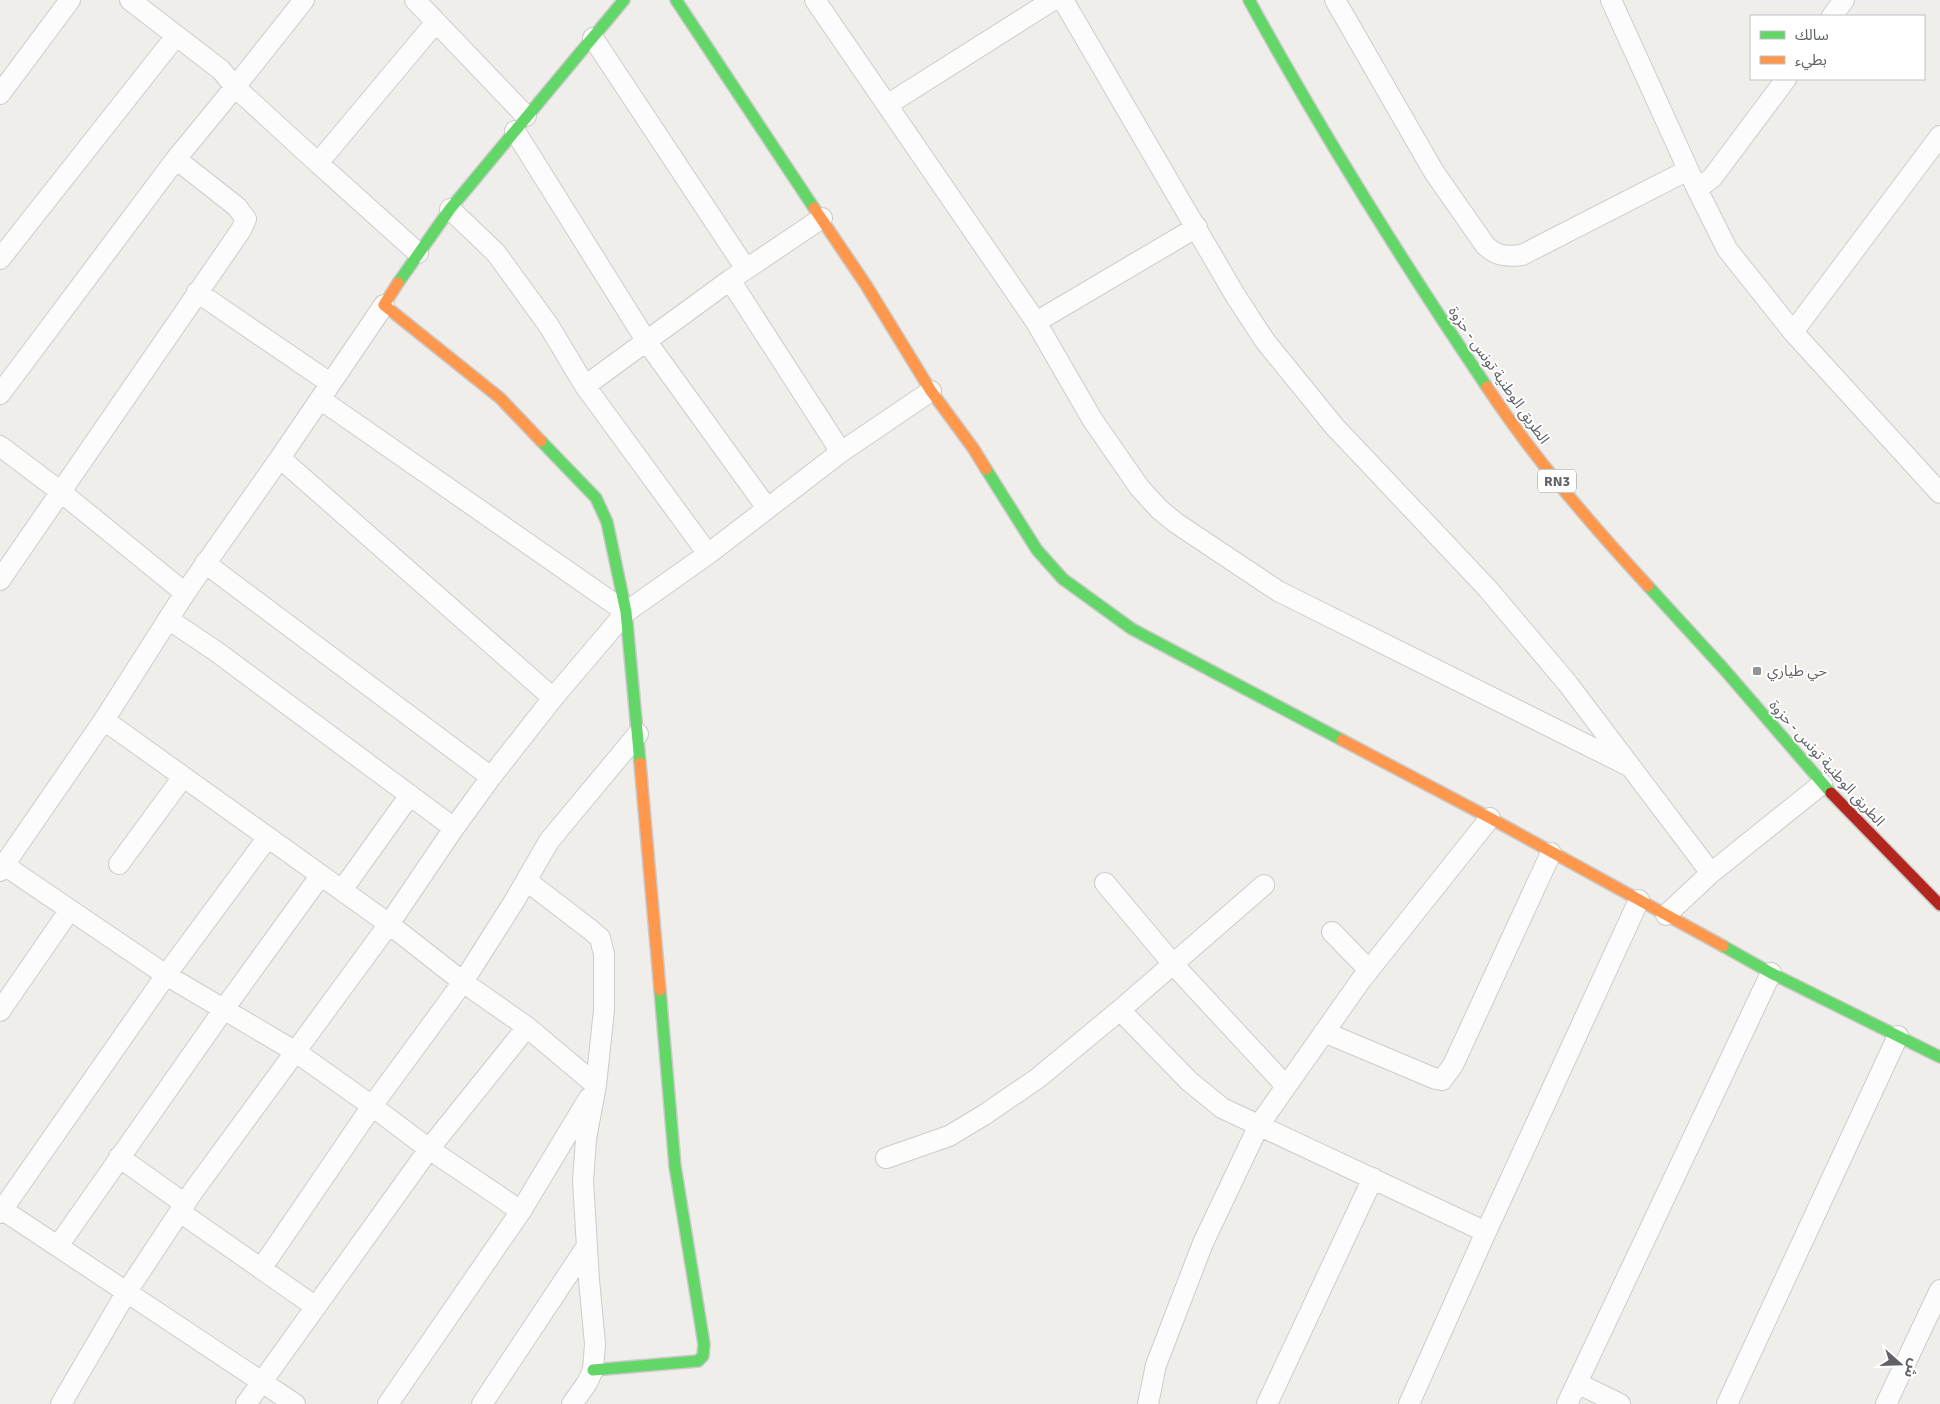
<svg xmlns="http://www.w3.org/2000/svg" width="1940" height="1404" font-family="Signika,'Noto Sans Arabic',sans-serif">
  <rect width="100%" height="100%" fill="#efeeea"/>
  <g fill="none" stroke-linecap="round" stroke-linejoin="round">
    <defs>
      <path id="street" d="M 130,0 L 221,70 L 235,87 L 304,0
        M 415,0 L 526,116
        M 815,0 L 1036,322 L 1092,419 L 1139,487 L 1159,509 L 1176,523 L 1278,591 L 1631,767
        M 1063,0 L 1235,295 L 1265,341 L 1334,426 L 1487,588 L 1568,684 L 1711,873 L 1666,915
        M 1335,0 L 1434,172 L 1485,245 C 1496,256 1506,257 1522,255 L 1688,170
        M 1611,0 L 1697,189 L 1727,249 L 1793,332 L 1940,493
        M 1832,16 L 1844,0
        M 593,38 L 746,269
        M 0,94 L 70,0
        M 887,105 L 1053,0
        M 515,131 L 647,342 L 767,508
        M 318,163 L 418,253
        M 1697,189 L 1712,178 L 1786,79
        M 450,209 L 496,253 L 549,326 L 585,386 L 708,554
        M 0,259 L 176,36
        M 730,280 L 841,452
        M 197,292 L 330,383
        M 384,305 L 280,458 L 553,698
        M 1036,322 L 1197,227
        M 1793,332 L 1940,136
        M 585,386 L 730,280 L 822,218
        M 0,394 L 176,159 L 235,87 L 318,163 L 436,22
        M 320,399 L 626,612
        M 0,446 L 61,492 L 185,593 L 280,458
        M 205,563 L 491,777
        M 0,580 L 241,230 L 246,219 L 237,207 L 176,159
        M 168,619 L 217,652 L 454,828
        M 104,720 L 389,924 L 463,982 L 527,1027 L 596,1085
        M 119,864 L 183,777
        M 4,865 L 166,975 L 296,1052 L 372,1106 L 429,1149 L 521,1211
        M 0,871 L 104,720 L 185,593
        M 1711,873 L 1822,784
        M 527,881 L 592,931 L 600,938 L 604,954 L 604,1010 L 596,1085 L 586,1139 L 583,1181 L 589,1280 L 595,1344 L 593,1370 L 587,1383 L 572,1404
        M 1105,883 L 1173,964 L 1286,1086
        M 342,890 L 410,795
        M 1332,932 L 1369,970
        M 1120,1010 L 1189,1081 L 1222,1108 L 1486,1232
        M 0,1011 L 69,911
        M 1324,1032 L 1436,1079 L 1442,1080 L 1453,1065 L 1551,853
        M 119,1157 L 185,1204
        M 886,1158 L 949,1136 L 984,1115 L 1038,1078 L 1120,1010 L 1264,885
        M 0,1208 L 295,1404
        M 180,1212 L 316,1307
        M 0,1213 L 166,975 L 268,837
        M 58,1246 L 224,1009 L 321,875
        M 261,1269 L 372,1106 L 463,982 L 515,900 L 549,841 L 638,734
        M 1577,1383 L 1620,1404
        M 61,1404 L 126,1293 L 194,1190 L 389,924 L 454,828 L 491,777 L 553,698 L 626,612 L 708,554 L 841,452 L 931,391
        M 246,1404 L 429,1149 L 527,1027
        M 388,1404 L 521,1211 L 589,1098
        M 482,1404 L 587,1246
        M 1148,1404 L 1156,1365 L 1203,1243 L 1259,1125 L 1361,980 L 1490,818
        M 1267,1404 L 1373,1178
        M 1409,1404 L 1486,1232 L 1639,900
        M 1567,1404 L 1771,973
        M 1727,1404 L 1898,1036
        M 1886,1404 L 1940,1290"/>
      <path id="fast" d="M 676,0 L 814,208
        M 1249,0 C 1322,133 1402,261 1487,387
        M 398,283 L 450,209 L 624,0
        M 541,441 L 596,498 L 607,522 L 626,612 L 640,763
        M 986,469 L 1037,550 L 1063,579 L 1132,629 L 1342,740
        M 1648,586 L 1723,668 L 1831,793
        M 1723,946 L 1771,973 L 1940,1057
        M 593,1370 L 698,1361 L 703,1356 L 704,1344 L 675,1166 L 660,990"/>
      <path id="slow" d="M 814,208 L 866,285 L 931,391 L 973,448 L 986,469
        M 398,283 L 384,305 L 500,398 L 541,441
        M 1487,387 C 1534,458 1590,523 1648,586
        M 1342,740 L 1490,818 L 1723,946
        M 640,763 L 660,990"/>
      <path id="jam" d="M 1831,793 L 1940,905"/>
    </defs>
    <use href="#street" stroke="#cbcccc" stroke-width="22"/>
    <use href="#fast" stroke="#cacacb" stroke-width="14"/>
    <use href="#slow" stroke="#cacacb" stroke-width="14"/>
    <use href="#jam" stroke="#cacacb" stroke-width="14"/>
    <use href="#street" stroke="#fdfcfc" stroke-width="20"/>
    <use href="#fast" stroke="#63d668" stroke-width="11"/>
    <use href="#slow" stroke="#ff974d" stroke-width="11"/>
    <use href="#jam" stroke="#b3261e" stroke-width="11"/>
  </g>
  <rect fill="#919496" stroke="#fff" stroke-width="2" x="1752" y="666" width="10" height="10" rx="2.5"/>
  <g text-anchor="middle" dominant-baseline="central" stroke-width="4" stroke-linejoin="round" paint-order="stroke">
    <rect fill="#fff" stroke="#8f9295" stroke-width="1" x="1538" y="469.5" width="38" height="23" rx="4"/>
    <g font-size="14" font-weight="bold" fill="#5f6368">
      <text x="1557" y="481">RN3</text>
    </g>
    <g font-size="15" fill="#5f6368" stroke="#fff">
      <text transform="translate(1499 375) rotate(55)">الطريق الوطنية تونس - حزوة</text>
      <text transform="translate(1827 763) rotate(48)">الطريق الوطنية تونس - حزوة</text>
    </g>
    <g font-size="15" fill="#5f6368" stroke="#fff" text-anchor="start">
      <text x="1767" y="671">حي طياري</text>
    </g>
  </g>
  <rect x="1750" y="15" width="175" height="65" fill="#ffffff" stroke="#bfc1c3"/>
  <rect x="1760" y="31" width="25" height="8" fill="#63d668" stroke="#bfc1c3"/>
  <text x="1795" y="40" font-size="15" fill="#5f6368">سالك</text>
  <rect x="1760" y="56" width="25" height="8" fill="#ff974d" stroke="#bfc1c3"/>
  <text x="1795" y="65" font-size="15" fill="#5f6368">بطيء</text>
  <g transform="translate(1900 1364) rotate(110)" stroke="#ffffff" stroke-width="4" paint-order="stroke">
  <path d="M0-4L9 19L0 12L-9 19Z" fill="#5f6368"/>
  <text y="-8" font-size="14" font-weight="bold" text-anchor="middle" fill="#5f6368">ش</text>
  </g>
</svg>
